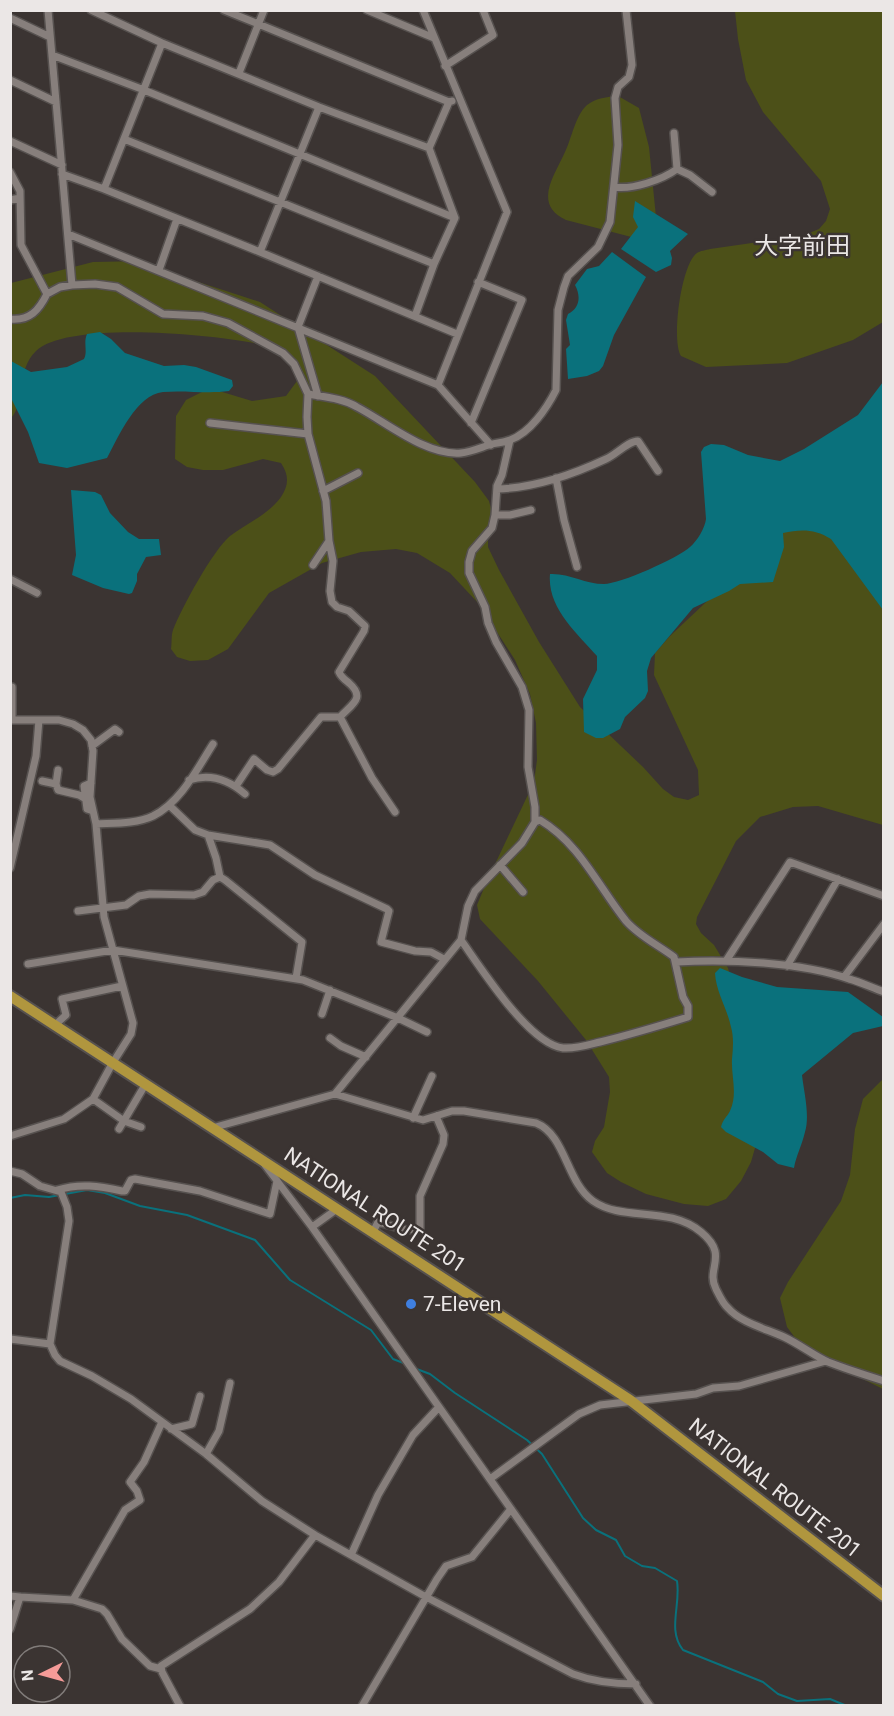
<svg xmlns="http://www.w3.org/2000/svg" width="894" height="1716" font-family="Roboto,'Noto Sans JP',sans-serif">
  <rect width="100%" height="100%" fill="#3b3432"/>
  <path fill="#4c5018" d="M 735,11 L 883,11 L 883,322 L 853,340 L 787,363 L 706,367 L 681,356 C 671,341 681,264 697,253 C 700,251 706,250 710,249 L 802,236 L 819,229 L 826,221 L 830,209 L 821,181 L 763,112 L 746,80 L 738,39 Z
    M 618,96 L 639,108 L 649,147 L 656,217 L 643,240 L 566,220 C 532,204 555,175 565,152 C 572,138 575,116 587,105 C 596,98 607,97 618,96 Z
    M 145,261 L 177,275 L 260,302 L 375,376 L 475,482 L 489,501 L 493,516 L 488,528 L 488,547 L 499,570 L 539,642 L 580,707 L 643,767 L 663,789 L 674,797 L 688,800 L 699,795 L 698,770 L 654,675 L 655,653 L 669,637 L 771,541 L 791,527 L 814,518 L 884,546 L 883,825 L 818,806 L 793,807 L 760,817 L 736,841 L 697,917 L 696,924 L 701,933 L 714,945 L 728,968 L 740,1016 L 757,1141 L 751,1162 L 741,1181 L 726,1199 L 708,1206 L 684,1204 L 646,1194 L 621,1182 L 607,1173 L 592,1152 L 595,1141 L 604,1127 L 610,1092 L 609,1077 L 586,1040 L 538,981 L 480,919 L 477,905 L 487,881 L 534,782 L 537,760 L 536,723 L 530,694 L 515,660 L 479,604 L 450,573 L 417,553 L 396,549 L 361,552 L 322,563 L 269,593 L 228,649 L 208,660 L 190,661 L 177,657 L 171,649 C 172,643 171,636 173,630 C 181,609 213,550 230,536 C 246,524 269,514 281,497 C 289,485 289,475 281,463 L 263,459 L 223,470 L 203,470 L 187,467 L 175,459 L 176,416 L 186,400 L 202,392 L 219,391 L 252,401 L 286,396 L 297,381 L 294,362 C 288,357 282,350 275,348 C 232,335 69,319 36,351 C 16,370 25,404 11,418 L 11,283 L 93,262 Z
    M 883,1079 L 883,1389 L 822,1359 L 796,1339 L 787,1327 L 780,1298 L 788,1282 L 841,1201 L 850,1175 L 855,1129 L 863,1099 Z"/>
  <path fill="#0a717c" d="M 635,201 L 688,234 L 670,251 L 672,258 L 671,265 L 656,272 L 621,249 L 638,227 L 633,217 Z
    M 612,252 L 646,277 L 614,335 L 603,366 L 599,371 L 587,376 L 568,379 L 566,349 L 570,345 L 566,320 L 568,314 C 580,308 581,296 575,285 L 587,269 L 599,266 Z
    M 100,332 L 111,339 L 125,353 L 164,366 L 184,365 L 196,367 L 232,380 L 233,386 L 229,391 C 207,394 185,390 163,392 C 136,395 119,436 107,458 L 67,468 L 39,463 L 28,432 L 11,398 L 11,361 L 31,372 L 67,367 L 84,359 C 88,351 83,343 87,334 Z
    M 883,382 L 883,610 L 831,539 C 815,529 801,529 783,533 L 784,547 L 773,582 L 740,584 L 729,591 L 693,608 L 651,658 L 647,671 L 648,691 L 645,698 L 625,717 L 620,729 L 603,738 L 596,738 L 584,732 L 583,699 L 597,670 L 597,656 C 577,633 547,608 550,574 C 569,573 585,584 604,584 C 620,584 678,558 690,547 C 697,541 705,528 706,519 L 701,452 L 704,447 L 711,444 L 724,445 L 748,455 L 780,461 L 804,449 L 858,415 Z
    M 71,490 L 95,492 L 101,495 L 110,513 L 128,532 L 139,539 L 159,539 L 161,555 L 146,557 L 137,574 L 137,581 L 132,593 L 129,594 L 103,588 L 72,575 L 76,555 Z
    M 720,968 L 742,977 L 777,987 L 848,992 L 883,1017 L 883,1026 L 853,1033 L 802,1075 C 804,1093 810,1115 805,1132 C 802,1145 796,1156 794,1168 L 778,1164 L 763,1152 L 726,1132 L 721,1127 C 723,1119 727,1117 730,1111 C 738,1094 731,1076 732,1059 C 733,1048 734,1038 731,1027 C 727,1008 716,992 715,973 Z"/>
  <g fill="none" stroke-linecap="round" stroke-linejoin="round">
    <path stroke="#0a717c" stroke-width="2" d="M 10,1198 L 25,1195 L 49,1197 L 87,1190 L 105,1193 L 140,1206 L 187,1215 L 255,1240 L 290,1280 L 371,1330 L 393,1359 L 406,1364
      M 414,1368 L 430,1374 L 455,1393 L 527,1440 L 542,1454 L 583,1518 L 596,1530 L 616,1540 L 625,1556 L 642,1566 L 655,1568 L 677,1581 C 681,1605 667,1630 683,1650 L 763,1682 L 778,1694 L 797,1701 L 830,1699 L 847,1706"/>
    <defs>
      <path id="minor" d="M 48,10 L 72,285
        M 91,10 L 162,43 L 319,107 L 429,148
        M 224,10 L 449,102
        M 367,10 L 434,38
        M 423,10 L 507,212 L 438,385
        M 10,18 L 50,37
        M 52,55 L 144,90 L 455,218
        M 445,66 L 493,35 L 483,10
        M 239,73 L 264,10
        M 10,80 L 56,102
        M 124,139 L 434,264
        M 10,141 L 62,165
        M 677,169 L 690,175 L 712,192
        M 10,172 L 20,191 L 21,245 L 47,294 C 39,310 30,321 10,319
        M 62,174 L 104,189 L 260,252 L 457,334
        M 614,187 C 632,190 662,180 677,169 L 674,133
        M 104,189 L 162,43
        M 10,200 L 20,198
        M 68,234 L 438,385 L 491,445
        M 260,252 L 319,107
        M 159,270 L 177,219
        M 318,276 L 298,327 L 318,396
        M 47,294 L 60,287 L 72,285 L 95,284 L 117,287 L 163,314 L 203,316 L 228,323 L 283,353 L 294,364 L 308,394 L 307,417 L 308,434 L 326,501 L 329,541 L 313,565
        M 415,316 L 434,264 L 455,218 L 429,148 L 449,102 L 452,101
        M 308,394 C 324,397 342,398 357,407 C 386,422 426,456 461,453 C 471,452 482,447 492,444 C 498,443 505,442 510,440 C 530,433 547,408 556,390 L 558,310 L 564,287 L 568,276 L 598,247 L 610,222 L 618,145 L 615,98 L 618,87 L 629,77 L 632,65 L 626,10
        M 210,423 L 308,434
        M 471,423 L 522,300 L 478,282
        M 556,478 L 564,520 L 577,567
        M 497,489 C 533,488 574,474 606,459 C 616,455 628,441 638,441 L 658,471
        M 323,491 L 358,473
        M 495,515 L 510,515 L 531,510
        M 10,579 L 37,593
        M 12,687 L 12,720
        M 340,717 L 372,778 L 395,812
        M 10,720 L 59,720 L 73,724 L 83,730 L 91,740 L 93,751 L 90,797 L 96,824 L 104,917 L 133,1023 L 131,1034 L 112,1064 L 93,1099 L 64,1119 L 10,1136
        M 92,746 L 115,729 L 119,732
        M 58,770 L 56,784 L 58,790 L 79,795 L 84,798
        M 189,780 C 210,773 228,779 245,794
        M 42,781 L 56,784
        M 91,783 L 84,786 L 87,809 L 93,811
        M 236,786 L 254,759 L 267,770 L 273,772 L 278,769 L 321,717 L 340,717 C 352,704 366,698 349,683 C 344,679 341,677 339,672 L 364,631 L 365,626 L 349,611 L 337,607 L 332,602 L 330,591 L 333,561 L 329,541
        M 169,805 L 195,830 L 208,835
        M 96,824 C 114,823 136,824 153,816 C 181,802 197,769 213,744
        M 500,865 L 523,892
        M 10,868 L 36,756 L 39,720
        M 78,911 L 126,905 L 139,896 L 150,894 L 194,895 L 203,892 L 213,880 L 220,877
        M 461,940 C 481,968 529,1044 563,1048 C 576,1049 588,1045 600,1042 C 629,1035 659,1026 688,1017 L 688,1006 L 683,997 L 674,957 C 658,945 639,936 626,921 C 598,886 580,844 540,820 L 535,822
        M 726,961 L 790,862 L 884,896
        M 676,962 C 727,959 801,962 849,979 C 861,982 872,988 884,992
        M 28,964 L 113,950 L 303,980 L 398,1018 L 427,1032
        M 787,966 L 838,879
        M 844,977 L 884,924
        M 296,978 L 302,942 L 225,880 L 220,877 L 216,858 L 208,835 L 270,845 L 315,875 L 387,909 L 389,911 L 381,942 L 415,951 L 431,952 L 444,959
        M 322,1014 L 330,990
        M 54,1026 L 66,1015 L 62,999 L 122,986
        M 330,1038 L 341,1046 L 366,1057
        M 335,1094 L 423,1120 L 452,1111 L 464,1111 L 536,1123 C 566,1135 566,1182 593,1201 C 623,1222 668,1205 701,1232 C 730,1256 705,1268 716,1289 C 719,1295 723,1304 728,1308 C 741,1323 767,1329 784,1337 C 799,1344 813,1355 828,1362 C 846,1369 865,1375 884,1381
        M 93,1099 L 124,1121 L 141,1127
        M 413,1118 L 432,1076
        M 212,1128 L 335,1094 L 461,940 L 468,906 L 475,891 L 522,843 L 535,822 L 535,807 L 528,767 L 529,710 L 522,687 L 496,642 L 488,623 L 485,607 L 469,573 L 469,562 L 472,551 L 492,528 L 495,515 L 497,486 L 502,475 L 510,440
        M 119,1129 L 145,1085
        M 265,1165 L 312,1227 L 650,1706
        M 10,1171 L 22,1174 L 40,1186 L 61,1192 L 67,1207 L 69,1221 L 50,1344 L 55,1355 L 60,1361 L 92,1376 L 131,1399 L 206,1454 L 262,1501 L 315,1535 L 426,1597 L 573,1674 C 594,1682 613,1684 636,1684
        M 57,1190 C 80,1183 99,1186 122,1191 L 125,1191 L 131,1180 L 135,1179 L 200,1191 L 270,1214 L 277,1181
        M 312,1227 L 337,1209
        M 373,1232 L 378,1222 L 406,1230 L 420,1229 L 420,1196 L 443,1144 L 444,1135 L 436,1116
        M 10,1339 L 50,1344
        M 171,1429 L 192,1424 L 200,1396
        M 206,1454 L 219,1431 L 230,1383
        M 490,1479 L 579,1414 L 600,1405 L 696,1394 L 713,1388 L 739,1386 L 826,1361
        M 351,1555 L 378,1495 L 413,1435 L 439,1407
        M 10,1596 L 20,1597
        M 10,1629 L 20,1597 L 73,1600
        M 161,1669 L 150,1666 L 122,1639 L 107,1614 L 102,1609 L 73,1600 L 125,1510 L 140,1500 L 137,1491 L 130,1482 L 144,1462 L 162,1422
        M 180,1706 L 162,1672 L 161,1666 L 250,1609 L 279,1582 L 315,1535
        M 362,1706 L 437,1579 L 446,1566 L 472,1557 L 511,1509"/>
      <path id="trunk" d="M 10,996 L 630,1400 L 884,1596"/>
    </defs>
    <use href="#minor" stroke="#56514f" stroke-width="10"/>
    <use href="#trunk" stroke="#56514f" stroke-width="14"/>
    <use href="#minor" stroke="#877f7c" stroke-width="7"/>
    <use href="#trunk" stroke="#b0963e" stroke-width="10"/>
  </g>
  <circle fill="#3f7fe0" stroke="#3b3432" stroke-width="2" cx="411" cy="1304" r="6"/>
  <g text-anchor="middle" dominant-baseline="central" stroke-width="5" stroke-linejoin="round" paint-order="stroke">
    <g font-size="21" fill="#ebe7e6" stroke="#3b3432">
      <text transform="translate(375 1210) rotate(33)">NATIONAL ROUTE 201</text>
      <text transform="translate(775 1488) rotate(38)">NATIONAL ROUTE 201</text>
    </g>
    <g font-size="21" fill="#ebe7e6" stroke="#3b3432" text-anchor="start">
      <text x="423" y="1304">7-Eleven</text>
    </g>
    <g font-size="24" fill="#ebe7e6" stroke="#3b3432">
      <text x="802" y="246">大字前田</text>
    </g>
  </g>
  <rect width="894" height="1716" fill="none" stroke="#ebe7e6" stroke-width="24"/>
  <g transform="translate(42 1674) rotate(265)"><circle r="28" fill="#3b3432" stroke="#817c7a" stroke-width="1.5"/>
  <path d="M0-4.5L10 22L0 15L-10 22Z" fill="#f59b98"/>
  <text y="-9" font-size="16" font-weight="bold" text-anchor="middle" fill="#ebe7e6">N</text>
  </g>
</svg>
